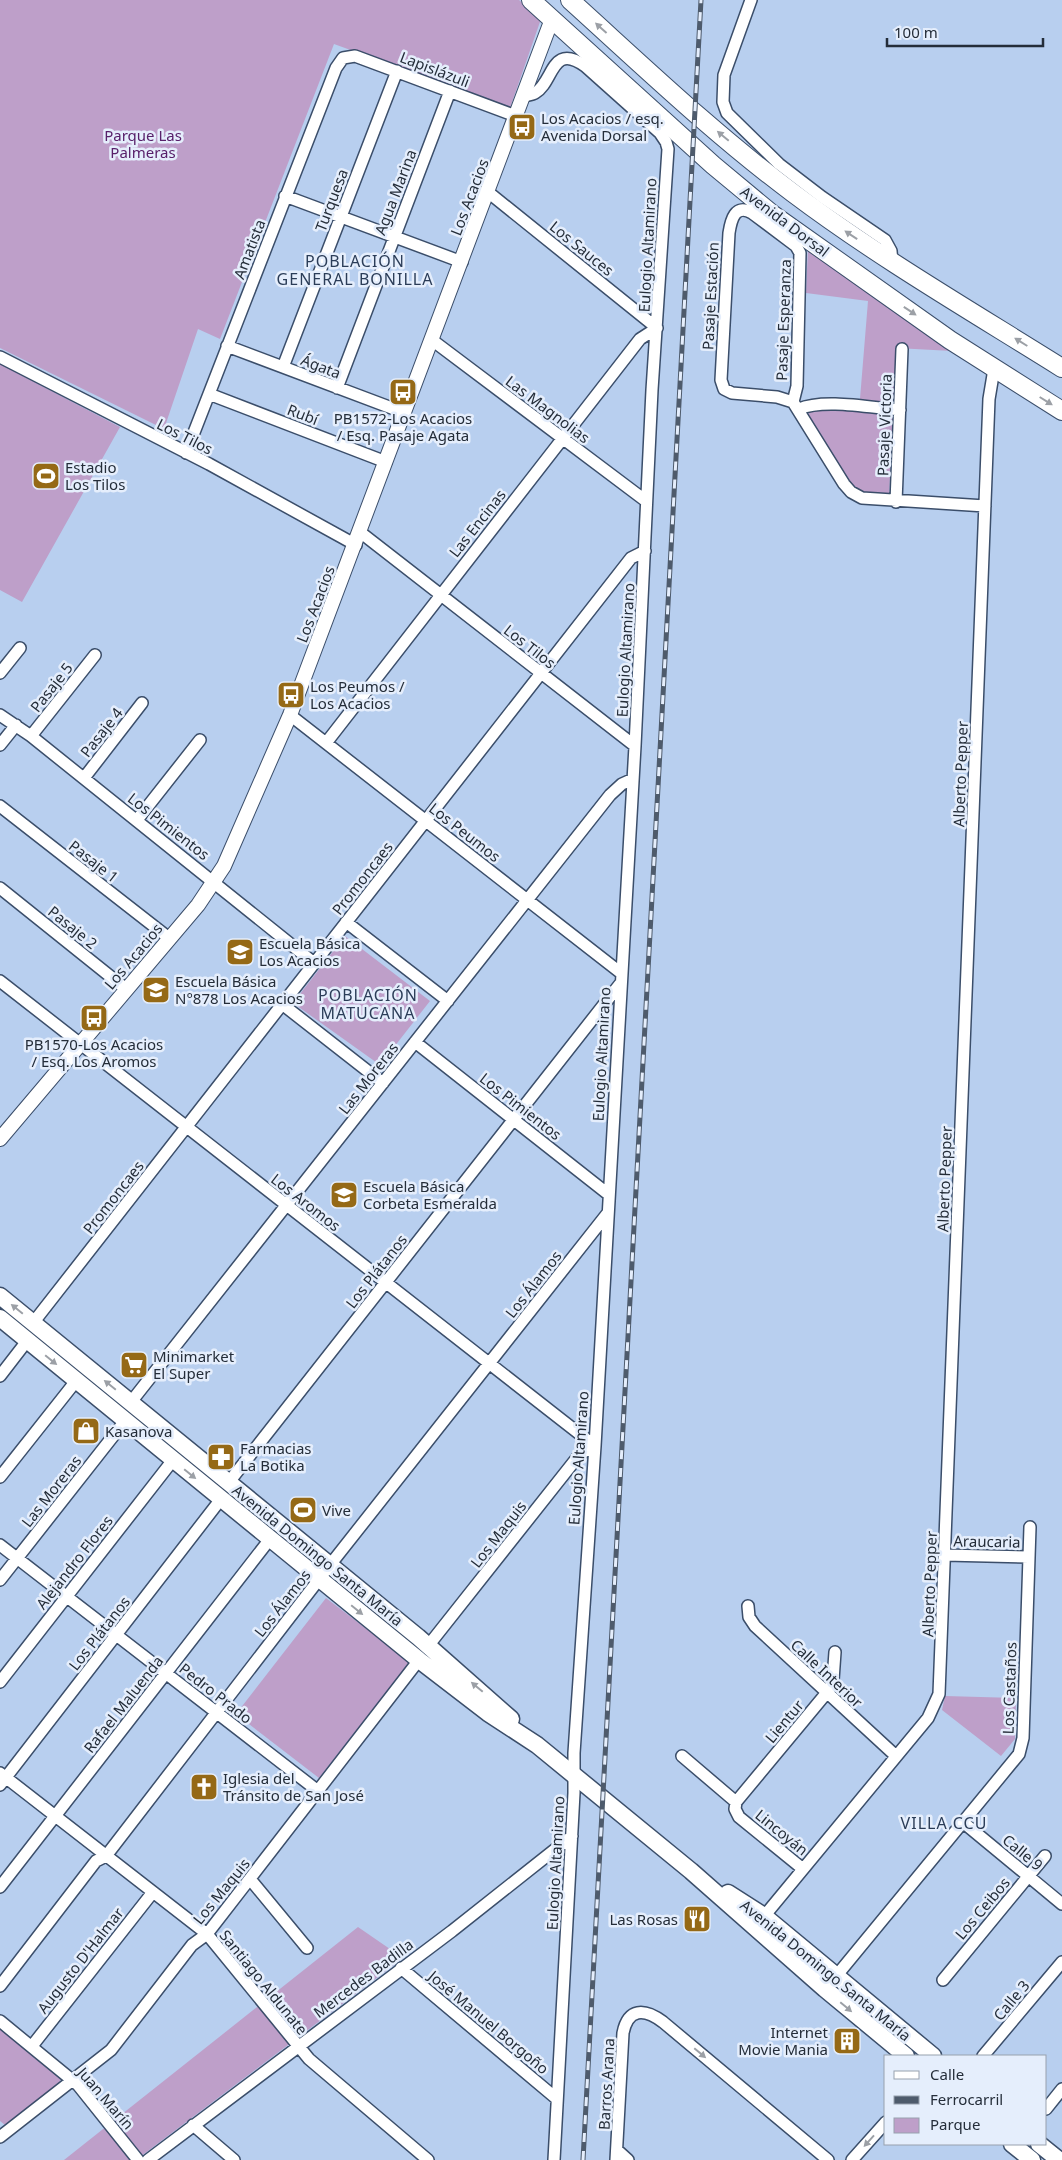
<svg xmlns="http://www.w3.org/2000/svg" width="1062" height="2160" font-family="'Noto Sans',sans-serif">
  <rect width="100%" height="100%" fill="#b8cfef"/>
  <path fill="#be9fc9" d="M 0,0 L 519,0 L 541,19 L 510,108 L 334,44 L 220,339 L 198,329 L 164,429 L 0,348 Z
    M 808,248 L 952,351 L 896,348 L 889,498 L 866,495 L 849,483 L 808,414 L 812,411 L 859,411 L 868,301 L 806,293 Z
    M 0,364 L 120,427 L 22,602 L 0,590 Z
    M 345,936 L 430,1001 L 380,1065 L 293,1003 Z
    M 326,1598 L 410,1662 L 319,1778 L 236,1714 Z
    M 945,1696 L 1016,1698 L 1015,1739 L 1001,1756 L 942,1710 Z
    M 358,1927 L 403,1958 L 136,2160 L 64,2160 Z
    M 0,2029 L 59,2075 L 61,2079 L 58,2085 L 5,2125 L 0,2121 Z"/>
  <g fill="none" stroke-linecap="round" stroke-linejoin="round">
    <defs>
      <path id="minor" d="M 751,0 L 724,75 L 723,102 L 727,113 L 779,164 L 822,197 L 885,240 L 891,251 L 892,262
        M 523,96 C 527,95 532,95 535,93 C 554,82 551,42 585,66 L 660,133 L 666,142 L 668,149 L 652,390 L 635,746 L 595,1446 L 574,1753 L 574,1793 L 554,2160
        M 488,192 L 657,328
        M 285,196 L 462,262
        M 432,340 L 646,501
        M 227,346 L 405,413
        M 0,357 L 209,464 L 356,545
        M 283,367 L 397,71
        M 337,388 L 450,91
        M 209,394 L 386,462
        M 793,402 L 797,386 L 800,253 L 796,246 L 752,213 C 735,203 731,220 729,233 L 721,380 L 724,389 L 732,393 L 777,397 L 793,402 L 844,484 L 851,492 L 862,498 L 985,506
        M 799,409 C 824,398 872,408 900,410
        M 186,453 L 336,68 L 343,58 L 355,56 L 516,116
        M 896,502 L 902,349
        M 360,532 L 635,746
        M 0,673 L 20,648
        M 0,715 L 31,736 L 314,963
        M 290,715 L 621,973
        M 31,736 L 95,655
        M 326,743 L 640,339 L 657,328
        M 0,745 L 16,725
        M 84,778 L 142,703
        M 0,806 L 169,938
        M 137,820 L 200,740
        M 0,888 L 126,989
        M 346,922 L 448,1001
        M 0,981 L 595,1446
        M 282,1004 L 383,1083
        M 415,1042 L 608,1194
        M 33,1323 L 631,558 L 645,551
        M 0,1376 L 27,1341
        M 131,1402 L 610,795 L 622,784 L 633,779
        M 0,1477 L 76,1381
        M 229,1482 L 620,984
        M 0,1545 L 318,1791
        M 945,1555 L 1029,1557
        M 0,1580 L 125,1421
        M 748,1606 L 749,1617 L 755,1626 L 896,1756
        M 428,1646 L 580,1454 L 595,1446
        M 0,1682 L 173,1460
        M 682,1756 L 736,1802
        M 0,1773 L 207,1934 L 309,2059 L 428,2160
        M 0,1785 L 221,1499
        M 736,1802 L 829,1690 L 833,1680 L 835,1652
        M 736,1802 L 735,1809 L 739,1817 L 803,1869
        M 964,1823 L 1062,1904
        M 250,1879 L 307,1948
        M 0,1887 L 270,1539
        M 761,1920 L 928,1718 L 939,1694 L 989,399 L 994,369
        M 401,1968 L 557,2099
        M 833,1980 L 1019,1754 L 1023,1738 L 1030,1527
        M 943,1980 L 1045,1856
        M 0,1986 L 96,1861 L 106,1856 L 330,1565 L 607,1214
        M 0,2021 L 78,2085 L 138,2160
        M 32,2046 L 153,1892
        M 983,2056 L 1062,1962
        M 1046,2109 L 1062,2089
        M 193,2125 L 234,2160
        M 0,2137 L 111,2050 L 192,1945 L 207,1934 L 419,1660
        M 617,2150 L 628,2160
        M 148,2160 L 452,1931 L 572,1836
        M 616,2160 L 623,2033 C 628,2008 644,2008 663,2022 L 828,2160
        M 852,2160 L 886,2122"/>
      <path id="tertiary" d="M 0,1139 L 198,905 L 224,866 L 290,715 L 552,19"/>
      <path id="secondary" d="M 0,1296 L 418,1637 L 511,1719
        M 0,1318 L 419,1660 L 488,1713 L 537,1745 L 691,1871 L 825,1989 L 906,2056
        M 728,1893 L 764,1916 L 933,2056
        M 1012,2144 L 1032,2160
        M 1039,2144 L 1059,2160"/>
      <path id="primary" d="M 531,0 L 713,165 L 772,214 L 950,340 L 1062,411
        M 570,0 C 643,66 714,134 793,193 C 878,257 971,311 1062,368"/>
    </defs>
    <use href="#minor" stroke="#3b4e6a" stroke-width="14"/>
    <use href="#tertiary" stroke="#3b4e6a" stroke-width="16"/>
    <use href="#secondary" stroke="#3b4e6a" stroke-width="19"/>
    <use href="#primary" stroke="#3b4e6a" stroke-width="20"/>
    <use href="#minor" stroke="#fff" stroke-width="11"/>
    <use href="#tertiary" stroke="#fff" stroke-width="14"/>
    <use href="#secondary" stroke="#fff" stroke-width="16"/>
    <use href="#primary" stroke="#fff" stroke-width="18"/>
    <defs>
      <path id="rail" d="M 583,2160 L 701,0"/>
    </defs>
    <use href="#rail" stroke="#4e5b6c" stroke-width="5"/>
    <use href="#rail" stroke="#e5eefc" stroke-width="3" stroke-dasharray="9" stroke-linecap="butt"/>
  </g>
  <defs><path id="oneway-solid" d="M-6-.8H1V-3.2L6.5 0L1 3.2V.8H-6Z" transform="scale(1.25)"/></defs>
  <g fill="#9ca0a6">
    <use href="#oneway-solid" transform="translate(601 28) rotate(-138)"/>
    <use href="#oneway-solid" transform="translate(723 136) rotate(-140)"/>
    <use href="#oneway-solid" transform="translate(851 235) rotate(-146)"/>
    <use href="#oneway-solid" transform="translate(910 311) rotate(34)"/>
    <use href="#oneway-solid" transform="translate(1021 342) rotate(-148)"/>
    <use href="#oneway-solid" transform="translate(1046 401) rotate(32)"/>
    <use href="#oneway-solid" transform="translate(17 1309) rotate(-141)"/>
    <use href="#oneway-solid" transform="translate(51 1360) rotate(39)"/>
    <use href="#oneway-solid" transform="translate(110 1385) rotate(-141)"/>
    <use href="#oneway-solid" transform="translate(190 1474) rotate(39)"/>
    <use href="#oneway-solid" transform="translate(357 1610) rotate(39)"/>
    <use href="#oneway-solid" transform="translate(477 1687) rotate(-140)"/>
    <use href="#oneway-solid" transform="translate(846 2007) rotate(40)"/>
    <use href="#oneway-solid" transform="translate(700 2053) rotate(40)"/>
    <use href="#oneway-solid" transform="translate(869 2141) rotate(132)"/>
  </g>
  <defs>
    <symbol id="bus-square" viewBox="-11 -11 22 22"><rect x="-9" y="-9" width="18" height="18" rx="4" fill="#956916" stroke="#e5eefc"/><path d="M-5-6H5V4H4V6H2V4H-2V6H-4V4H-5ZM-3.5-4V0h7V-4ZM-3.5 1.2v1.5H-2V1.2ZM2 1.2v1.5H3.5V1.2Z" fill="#fff"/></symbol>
    <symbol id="stadium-square" viewBox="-11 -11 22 22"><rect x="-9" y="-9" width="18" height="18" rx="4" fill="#956916" stroke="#e5eefc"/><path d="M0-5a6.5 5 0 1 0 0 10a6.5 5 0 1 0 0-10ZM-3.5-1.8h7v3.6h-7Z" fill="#fff"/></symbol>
    <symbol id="school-square" viewBox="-11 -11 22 22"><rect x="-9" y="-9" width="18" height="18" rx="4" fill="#956916" stroke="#e5eefc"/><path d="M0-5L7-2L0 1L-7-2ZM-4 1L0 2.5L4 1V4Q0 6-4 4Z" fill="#fff"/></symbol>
    <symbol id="supermarket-square" viewBox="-11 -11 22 22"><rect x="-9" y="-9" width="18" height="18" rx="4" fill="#956916" stroke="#e5eefc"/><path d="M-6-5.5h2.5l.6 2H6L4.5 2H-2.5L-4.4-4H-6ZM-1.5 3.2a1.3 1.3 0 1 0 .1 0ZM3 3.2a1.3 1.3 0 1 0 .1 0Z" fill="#fff"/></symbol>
    <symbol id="shop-square" viewBox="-11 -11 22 22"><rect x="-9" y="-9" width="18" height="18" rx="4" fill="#956916" stroke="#e5eefc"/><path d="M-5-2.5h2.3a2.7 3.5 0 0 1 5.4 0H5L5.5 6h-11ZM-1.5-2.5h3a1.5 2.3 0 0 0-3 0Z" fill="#fff"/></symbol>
    <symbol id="pharmacy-square" viewBox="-11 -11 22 22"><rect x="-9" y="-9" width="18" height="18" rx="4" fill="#956916" stroke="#e5eefc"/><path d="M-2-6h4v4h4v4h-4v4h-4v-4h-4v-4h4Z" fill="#fff"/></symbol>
    <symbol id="church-square" viewBox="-11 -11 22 22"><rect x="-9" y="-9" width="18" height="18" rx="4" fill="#956916" stroke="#e5eefc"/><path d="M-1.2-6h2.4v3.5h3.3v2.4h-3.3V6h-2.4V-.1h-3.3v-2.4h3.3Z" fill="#fff"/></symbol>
    <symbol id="restaurant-square" viewBox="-11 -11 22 22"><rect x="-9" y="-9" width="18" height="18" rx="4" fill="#956916" stroke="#e5eefc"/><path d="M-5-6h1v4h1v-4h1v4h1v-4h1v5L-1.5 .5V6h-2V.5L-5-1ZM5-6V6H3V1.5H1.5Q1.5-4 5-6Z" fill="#fff"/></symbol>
    <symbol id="building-square" viewBox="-11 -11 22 22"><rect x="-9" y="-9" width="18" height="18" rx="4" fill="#956916" stroke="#e5eefc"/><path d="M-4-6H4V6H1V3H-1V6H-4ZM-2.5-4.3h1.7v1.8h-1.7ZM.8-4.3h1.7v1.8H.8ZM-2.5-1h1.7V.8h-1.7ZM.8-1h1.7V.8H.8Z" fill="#fff"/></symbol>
  </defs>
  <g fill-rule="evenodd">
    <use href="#bus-square" x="506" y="111" width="32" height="32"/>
    <use href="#bus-square" x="387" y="376" width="32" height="32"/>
    <use href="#stadium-square" x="30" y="460" width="32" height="32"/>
    <use href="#bus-square" x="275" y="679" width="32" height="32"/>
    <use href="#school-square" x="224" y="936" width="32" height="32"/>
    <use href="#school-square" x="140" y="974" width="32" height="32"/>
    <use href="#bus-square" x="78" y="1002" width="32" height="32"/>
    <use href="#school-square" x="328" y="1179" width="32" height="32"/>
    <use href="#supermarket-square" x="118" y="1349" width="32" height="32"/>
    <use href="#shop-square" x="70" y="1415" width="32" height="32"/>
    <use href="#pharmacy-square" x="205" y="1441" width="32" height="32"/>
    <use href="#stadium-square" x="287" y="1494" width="32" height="32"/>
    <use href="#church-square" x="188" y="1771" width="32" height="32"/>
    <use href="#restaurant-square" x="681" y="1903" width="32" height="32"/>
    <use href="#building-square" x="831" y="2025" width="32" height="32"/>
  </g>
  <g text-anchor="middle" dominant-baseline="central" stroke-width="5" stroke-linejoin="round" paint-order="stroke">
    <g font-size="15" fill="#242d39" stroke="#e5eefc">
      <text transform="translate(435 69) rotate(21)">Lapislázuli</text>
      <text transform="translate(395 192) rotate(-69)">Agua Marina</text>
      <text transform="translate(469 197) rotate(-69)">Los Acacios</text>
      <text transform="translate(331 200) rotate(-69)">Turquesa</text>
      <text transform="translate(785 221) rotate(37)">Avenida Dorsal</text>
      <text transform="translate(647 245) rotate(-87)">Eulogio Altamirano</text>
      <text transform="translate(582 248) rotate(39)">Los Sauces</text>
      <text transform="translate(249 249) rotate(-69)">Amatista</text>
      <text transform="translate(710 296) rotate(-87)">Pasaje Estación</text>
      <text transform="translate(783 320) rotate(-88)">Pasaje Esperanza</text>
      <text transform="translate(321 366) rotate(21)">Ágata</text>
      <text transform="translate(548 409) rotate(37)">Las Magnolias</text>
      <text transform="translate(303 414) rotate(21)">Rubí</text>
      <text transform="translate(884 425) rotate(-88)">Pasaje Victoria</text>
      <text transform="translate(185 436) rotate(27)">Los Tilos</text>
      <text transform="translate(477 523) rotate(-52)">Las Encinas</text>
      <text transform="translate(315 604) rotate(-69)">Los Acacios</text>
      <text transform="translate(530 646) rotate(38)">Los Tilos</text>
      <text transform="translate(625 650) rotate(-87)">Eulogio Altamirano</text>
      <text transform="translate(51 687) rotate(-52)">Pasaje 5</text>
      <text transform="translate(101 732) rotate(-52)">Pasaje 4</text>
      <text transform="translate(960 774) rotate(-88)">Alberto Pepper</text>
      <text transform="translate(169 826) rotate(38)">Los Pimientos</text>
      <text transform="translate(465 832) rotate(38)">Los Peumos</text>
      <text transform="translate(94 861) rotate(38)">Pasaje 1</text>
      <text transform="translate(362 878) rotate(-52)">Promoncaes</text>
      <text transform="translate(73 927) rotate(39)">Pasaje 2</text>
      <text transform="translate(133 956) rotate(-50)">Los Acacios</text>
      <text transform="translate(601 1054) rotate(-87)">Eulogio Altamirano</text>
      <text transform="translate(368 1078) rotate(-52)">Las Moreras</text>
      <text transform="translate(521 1106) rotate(38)">Los Pimientos</text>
      <text transform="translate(944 1179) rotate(-88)">Alberto Pepper</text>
      <text transform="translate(113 1197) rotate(-52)">Promoncaes</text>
      <text transform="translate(306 1202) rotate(38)">Los Aromos</text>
      <text transform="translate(376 1271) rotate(-52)">Los Plátanos</text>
      <text transform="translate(533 1284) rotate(-52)">Los Álamos</text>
      <text transform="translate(578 1458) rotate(-86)">Eulogio Altamirano</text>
      <text transform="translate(51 1491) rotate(-52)">Las Moreras</text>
      <text transform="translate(498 1534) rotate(-52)">Los Maquis</text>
      <text transform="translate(987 1541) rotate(1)">Araucaria</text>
      <text transform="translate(318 1555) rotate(39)">Avenida Domingo Santa María</text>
      <text transform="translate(74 1562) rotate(-52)">Alejandro Flores</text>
      <text transform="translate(929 1584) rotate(-88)">Alberto Pepper</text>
      <text transform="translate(282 1603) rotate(-52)">Los Álamos</text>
      <text transform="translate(99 1633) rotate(-52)">Los Plátanos</text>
      <text transform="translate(827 1673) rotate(43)">Calle Interior</text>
      <text transform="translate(1009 1688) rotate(-88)">Los Castaños</text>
      <text transform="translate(216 1693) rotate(38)">Pedro Prado</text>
      <text transform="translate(123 1704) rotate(-52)">Rafael Maluenda</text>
      <text transform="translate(784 1721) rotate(-50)">Lientur</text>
      <text transform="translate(782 1832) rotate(39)">Lincoyán</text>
      <text transform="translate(1023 1852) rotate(40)">Calle 9</text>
      <text transform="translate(555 1863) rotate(-87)">Eulogio Altamirano</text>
      <text transform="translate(221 1891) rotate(-51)">Los Maquis</text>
      <text transform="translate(982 1908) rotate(-50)">Los Ceibos</text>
      <text transform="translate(80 1960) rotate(-52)">Augusto D'Halmar</text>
      <text transform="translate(826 1970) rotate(39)">Avenida Domingo Santa María</text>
      <text transform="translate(363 1978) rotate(-37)">Mercedes Badilla</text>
      <text transform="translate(264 1982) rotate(51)">Santiago Aldunate</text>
      <text transform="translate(1011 2000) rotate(-50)">Calle 3</text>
      <text transform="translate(489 2022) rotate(40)">José Manuel Borgoño</text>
      <text transform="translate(606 2084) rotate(-87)">Barros Arana</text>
      <text transform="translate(106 2098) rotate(49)">Juan Marín</text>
    </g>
    <g font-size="15" fill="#242d39" stroke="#e5eefc" text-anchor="start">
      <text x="541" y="118">Los Acacios / esq.<tspan x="541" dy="17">Avenida Dorsal</tspan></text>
      <text x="403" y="418" text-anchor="middle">PB1572-Los Acacios<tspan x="403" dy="17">/ Esq. Pasaje Agata</tspan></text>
      <text x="65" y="467">Estadio<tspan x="65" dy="17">Los Tilos</tspan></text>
      <text x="310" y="686">Los Peumos /<tspan x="310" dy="17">Los Acacios</tspan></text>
      <text x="259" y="943">Escuela Básica<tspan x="259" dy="17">Los Acacios</tspan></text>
      <text x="175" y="981">Escuela Básica<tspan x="175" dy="17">N°878 Los Acacios</tspan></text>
      <text x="94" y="1044" text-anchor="middle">PB1570-Los Acacios<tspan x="94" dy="17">/ Esq. Los Aromos</tspan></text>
      <text x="363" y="1186">Escuela Básica<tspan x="363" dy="17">Corbeta Esmeralda</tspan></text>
      <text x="153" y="1356">Minimarket<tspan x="153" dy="17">El Super</tspan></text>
      <text x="105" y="1431">Kasanova</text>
      <text x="240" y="1448">Farmacias<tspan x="240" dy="17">La Botika</tspan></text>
      <text x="322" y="1510">Vive</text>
      <text x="223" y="1778">Iglesia del<tspan x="223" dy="17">Tránsito de San José</tspan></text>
      <text x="678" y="1919" text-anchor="end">Las Rosas</text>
      <text x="828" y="2032" text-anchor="end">Internet<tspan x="828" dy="17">Movie Mania</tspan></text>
    </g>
    <g font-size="15" fill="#58206a" stroke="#e5eefc">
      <text x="143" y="135">Parque Las<tspan x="143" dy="17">Palmeras</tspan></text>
    </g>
    <g font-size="16" letter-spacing="1" fill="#2b3d58" stroke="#e5eefc">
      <text x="355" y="261">POBLACIÓN<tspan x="355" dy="18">GENERAL BONILLA</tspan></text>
      <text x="368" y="995">POBLACIÓN<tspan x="368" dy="18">MATUCANA</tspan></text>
      <text x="944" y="1823">VILLA CCU</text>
    </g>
  </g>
  <rect x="884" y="2055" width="162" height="90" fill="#e5eefc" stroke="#98a1ae"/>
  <rect x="894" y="2071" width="25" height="8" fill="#ffffff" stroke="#98a1ae"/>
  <text x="930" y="2080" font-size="15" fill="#242d39">Calle</text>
  <rect x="894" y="2096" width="25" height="8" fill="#4e5b6c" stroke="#98a1ae"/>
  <text x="930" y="2105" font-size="15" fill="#242d39">Ferrocarril</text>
  <rect x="894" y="2118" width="25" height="15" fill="#be9fc9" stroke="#98a1ae"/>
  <text x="930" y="2130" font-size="15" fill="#242d39">Parque</text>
  <path d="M887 38v8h156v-8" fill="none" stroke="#242d39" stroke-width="2.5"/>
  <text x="894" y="38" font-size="15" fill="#242d39" stroke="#e5eefc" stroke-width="4" paint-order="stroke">100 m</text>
</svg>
